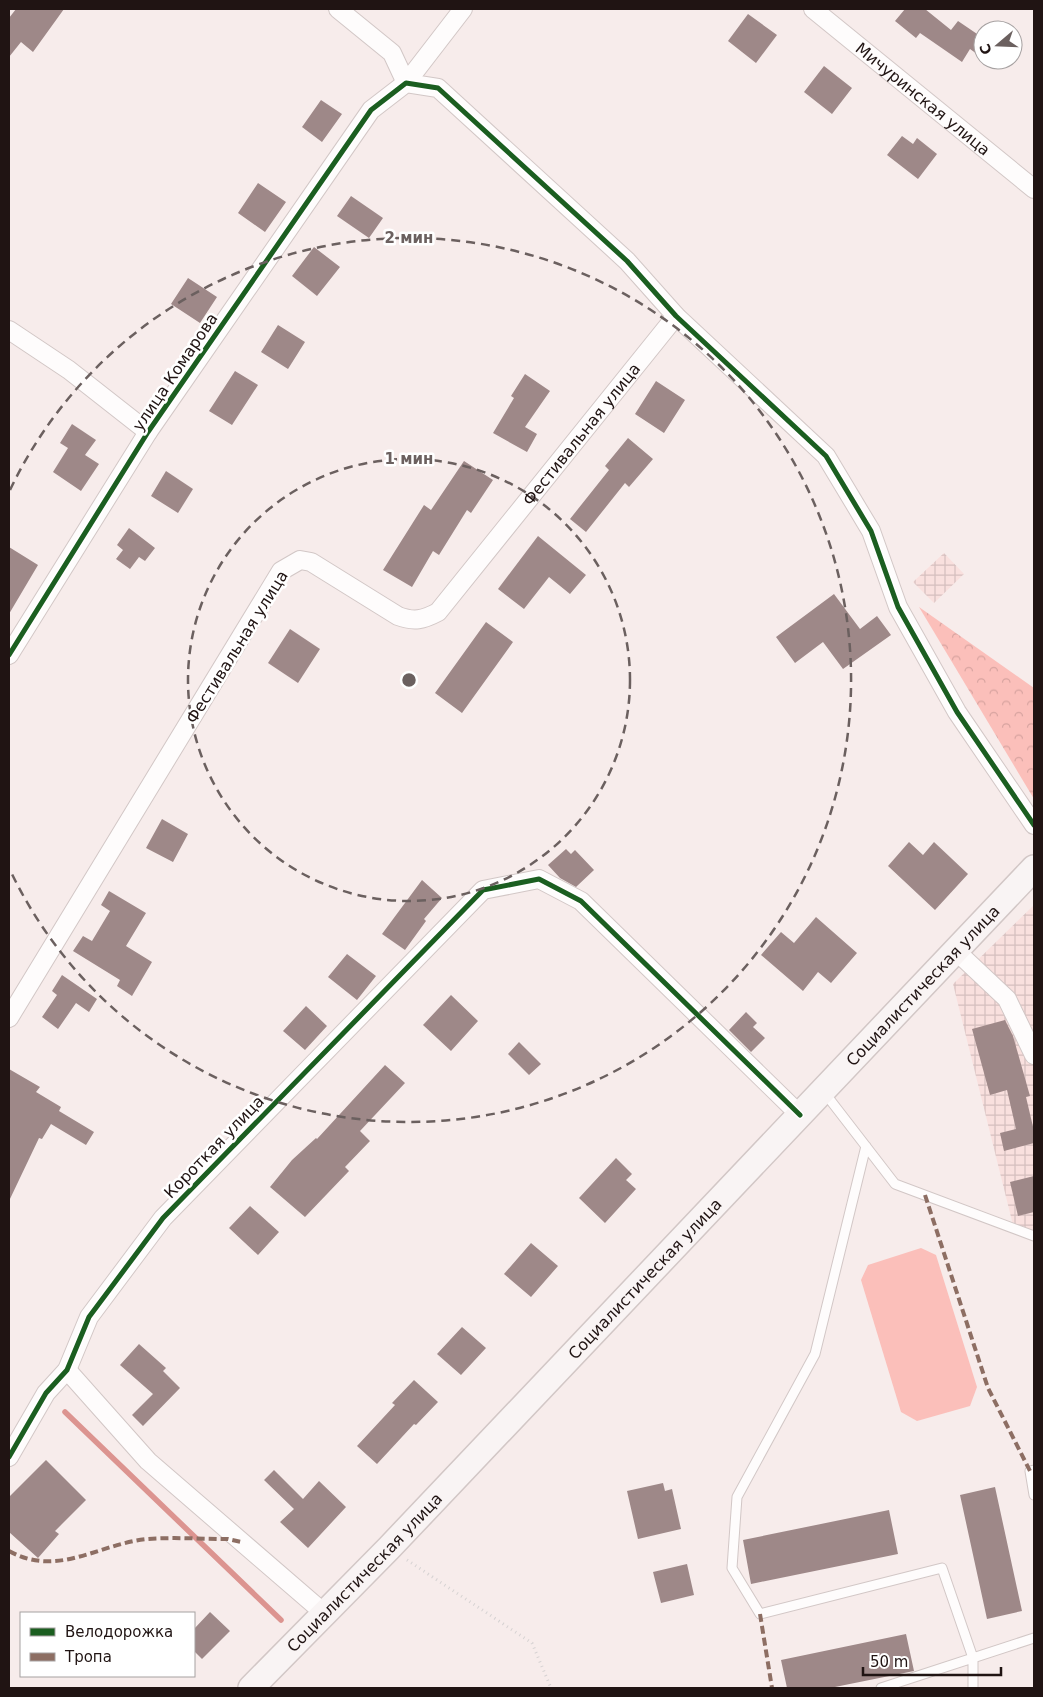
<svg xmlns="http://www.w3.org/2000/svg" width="1043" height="1697" font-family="'DejaVu Sans',sans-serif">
  <defs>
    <pattern id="industrial-grid" width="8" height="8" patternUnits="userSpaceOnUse" patternTransform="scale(1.25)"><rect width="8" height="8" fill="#f9e0de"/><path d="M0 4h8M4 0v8" fill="none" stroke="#d5bfbe"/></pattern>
    <pattern id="forest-crowns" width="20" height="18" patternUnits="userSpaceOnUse" patternTransform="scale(1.25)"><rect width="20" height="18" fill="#fbbfba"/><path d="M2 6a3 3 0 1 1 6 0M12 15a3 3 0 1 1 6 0" fill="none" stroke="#d7a39f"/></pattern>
  </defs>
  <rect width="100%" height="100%" fill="#f7eceb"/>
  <path fill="url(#industrial-grid)" d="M 944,553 L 964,574 L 934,603 L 913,582 Z
    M 1034,905 L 1034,1232 L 1013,1225 L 953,984 Z"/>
  <path fill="url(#forest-crowns)" d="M 919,607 L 1034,688 L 1034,799 Z"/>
  <path fill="#fbbfba" d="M 921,1248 L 936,1255 L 977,1387 L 970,1406 L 917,1421 L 901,1412 L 861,1280 L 868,1265 Z"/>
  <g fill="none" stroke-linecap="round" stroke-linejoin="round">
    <path stroke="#dc9490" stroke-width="5.5" d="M 65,1412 L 281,1620"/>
  </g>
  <path fill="#9e8888" d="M 16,9 L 64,9 L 33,52 L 21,42 L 9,57 L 9,18 Z
    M 905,9 L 925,9 L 951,30 L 958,21 L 983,38 L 983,45 L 977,54 L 970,49 L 962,62 L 920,33 L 916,38 L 895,21 Z
    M 748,14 L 777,35 L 756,63 L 728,41 Z
    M 824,66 L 852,88 L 832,114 L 804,92 Z
    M 321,100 L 342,114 L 322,142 L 302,127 Z
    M 902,136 L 913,144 L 917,138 L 937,154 L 918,179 L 887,155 Z
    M 258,183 L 286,202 L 265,232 L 238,213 Z
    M 351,196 L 383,218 L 369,238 L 337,216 Z
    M 314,247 L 340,267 L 317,296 L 292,276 Z
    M 188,278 L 217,297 L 200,323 L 171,304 Z
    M 278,325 L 305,342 L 288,369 L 261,352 Z
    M 235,371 L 258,385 L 232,425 L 209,411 Z
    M 525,374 L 550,391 L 525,427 L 537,434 L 527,452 L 493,433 L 514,398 L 511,396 Z
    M 656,381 L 685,400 L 664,433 L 635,414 Z
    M 72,424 L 96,440 L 85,455 L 99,464 L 81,491 L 53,472 L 68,448 L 60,443 Z
    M 628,438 L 653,459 L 629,487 L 625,483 L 586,532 L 570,519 L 609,470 L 605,466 Z
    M 464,461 L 493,480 L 471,513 L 467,510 L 439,555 L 433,551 L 412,587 L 383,570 L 424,505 L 431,510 Z
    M 166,471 L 193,489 L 178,513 L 151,496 Z
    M 129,528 L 155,548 L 145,561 L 139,557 L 130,569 L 116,559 L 123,550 L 117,545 Z
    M 538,536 L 586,575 L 570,594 L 549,577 L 524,609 L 498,589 Z
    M 9,547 L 38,565 L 9,614 Z
    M 834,594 L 860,629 L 877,616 L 891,635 L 843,669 L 823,642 L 795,663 L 776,637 Z
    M 486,622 L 513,642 L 462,713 L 435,693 Z
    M 290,629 L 320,649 L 298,683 L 268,663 Z
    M 162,819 L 188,834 L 173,862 L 146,848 Z
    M 909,842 L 923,855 L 934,842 L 968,874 L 935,910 L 888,866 Z
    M 566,849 L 571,854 L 575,850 L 594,870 L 576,887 L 560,878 L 548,865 Z
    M 422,880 L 442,898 L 424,919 L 426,921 L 405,950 L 382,934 Z
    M 109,891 L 146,913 L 126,946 L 152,962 L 132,996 L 117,986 L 120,980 L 73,951 L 83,936 L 92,941 L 110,911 L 101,905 Z
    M 816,917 L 857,953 L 831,983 L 818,972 L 803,991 L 761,955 L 781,932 L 794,943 Z
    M 347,954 L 376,976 L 357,1000 L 328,977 Z
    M 62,975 L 97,999 L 89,1012 L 76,1003 L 58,1029 L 42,1017 L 57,995 L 52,991 Z
    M 451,995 L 478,1021 L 451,1051 L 423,1025 Z
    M 306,1006 L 327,1026 L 305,1050 L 283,1031 Z
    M 746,1012 L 757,1023 L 753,1027 L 765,1038 L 751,1052 L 729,1030 Z
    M 1005,1020 L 1013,1036 L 1030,1096 L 1026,1097 L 1034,1131 L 1034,1143 L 1004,1151 L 1000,1133 L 1016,1129 L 1007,1090 L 990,1095 L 972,1029 Z
    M 519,1042 L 541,1064 L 529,1075 L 508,1054 Z
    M 385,1065 L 405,1083 L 360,1131 L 370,1141 L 345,1167 L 349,1171 L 305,1217 L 270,1187 L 292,1160 L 316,1138 L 317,1139 Z
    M 9,1069 L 40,1087 L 36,1092 L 61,1107 L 59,1111 L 94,1132 L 86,1145 L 51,1124 L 42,1139 L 39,1138 L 9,1201 Z
    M 616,1158 L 632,1174 L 626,1180 L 636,1189 L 605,1223 L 579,1198 Z
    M 1034,1176 L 1034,1212 L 1018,1216 L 1010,1182 Z
    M 250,1206 L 279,1232 L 258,1255 L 229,1228 Z
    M 531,1243 L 558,1266 L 531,1297 L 504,1274 Z
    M 462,1327 L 486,1348 L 461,1375 L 437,1354 Z
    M 139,1344 L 166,1368 L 163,1371 L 180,1388 L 143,1426 L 132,1415 L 153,1394 L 120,1365 Z
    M 414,1380 L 438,1402 L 416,1425 L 414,1424 L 377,1464 L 357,1446 L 395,1405 L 392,1403 Z
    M 46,1460 L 86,1500 L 55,1531 L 59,1534 L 38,1558 L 9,1532 L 9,1497 Z
    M 274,1470 L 303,1499 L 319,1481 L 346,1507 L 308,1548 L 280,1522 L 294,1509 L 264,1480 Z
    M 663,1483 L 665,1491 L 672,1489 L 681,1529 L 638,1539 L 627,1491 Z
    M 995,1487 L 1022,1611 L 987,1619 L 960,1495 Z
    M 889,1510 L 898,1554 L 751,1584 L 743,1540 Z
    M 687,1564 L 694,1595 L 661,1603 L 653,1572 Z
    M 210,1612 L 230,1631 L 202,1659 L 194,1651 L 194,1629 Z
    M 906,1634 L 914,1671 L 830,1688 L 787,1688 L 781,1660 Z"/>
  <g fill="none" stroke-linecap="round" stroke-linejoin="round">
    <defs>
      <path id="lane" d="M 824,1092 L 895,1184 L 1034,1236
        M 866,1146 L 815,1354 L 737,1497 L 732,1568 L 760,1614 L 942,1568 L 973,1658 L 973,1688
        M 1034,1470 L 1030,1471 L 1034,1495
        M 881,1688 L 1034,1638"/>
      <g id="street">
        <path d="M 338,9 L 392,53 L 406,83 L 463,9"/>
        <path id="s1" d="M 813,9 L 1034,189"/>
        <path d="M 9,330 L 69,370 L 148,432"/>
        <path d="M 9,655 L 148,432 L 371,110 L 406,83 L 438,88 L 627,261 L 676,316 L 826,456 L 871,531 L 898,607 L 957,712 L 1034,825"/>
        <path d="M 955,950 L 1007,999 L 1034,1055"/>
        <path id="s2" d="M 9,1018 L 281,571 L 300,560 L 311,562 L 398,616 C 414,622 423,620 438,612 L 676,316"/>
        <path d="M 67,1370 L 148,1461 L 324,1613"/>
        <path d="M 9,1457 L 46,1393 L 67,1370 L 89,1317 L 163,1218 L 483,890 L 539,879 L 581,901 L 800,1115"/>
      </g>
      <g id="secondary">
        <path id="s3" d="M 251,1688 L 389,1548 L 1034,868"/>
      </g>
    </defs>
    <use href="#lane" stroke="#d2c7c6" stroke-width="11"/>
    <use href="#street" stroke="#d2c7c6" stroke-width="20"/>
    <use href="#secondary" stroke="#d2c7c6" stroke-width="28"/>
    <path stroke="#d6d2d2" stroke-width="3" stroke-dasharray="1 4" stroke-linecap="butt" d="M 407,1560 L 532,1643 L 551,1688"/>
    <use href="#lane" stroke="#fefcfc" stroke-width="9"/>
    <use href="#street" stroke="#fefcfc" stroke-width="18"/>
    <use href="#secondary" stroke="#f9f4f4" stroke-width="25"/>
    <path stroke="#8d6e63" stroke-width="4" stroke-dasharray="8 4" stroke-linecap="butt" d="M 925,1195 L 988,1388 L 1030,1471
      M 9,1551 C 58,1578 98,1544 147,1539 C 174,1537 202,1539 228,1539 L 241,1542
      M 760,1614 L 772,1688"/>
    <defs>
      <path id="cycleway" d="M 9,655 L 148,432 L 371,110 L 406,83 L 438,88 L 627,261 L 676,316 L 826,456 L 871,531 L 898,607 L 957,712 L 1034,825
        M 9,1457 L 46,1393 L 67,1370 L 89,1317 L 163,1218 L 483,890 L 539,879 L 581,901 L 800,1115"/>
    </defs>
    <use href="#cycleway" stroke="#fff" stroke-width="8"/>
    <use href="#cycleway" stroke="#1b5e20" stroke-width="5"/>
  </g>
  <g fill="none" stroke="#6b605f" stroke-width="2.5" stroke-dasharray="9 6">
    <circle cx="409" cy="680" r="221"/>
    <path d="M10 490A442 442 0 1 1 10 870"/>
  </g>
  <g text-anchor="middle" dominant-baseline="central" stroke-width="5" stroke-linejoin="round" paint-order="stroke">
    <g font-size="16" fill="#201413" stroke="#fff">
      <text stroke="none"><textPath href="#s1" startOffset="142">Мичуринская улица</textPath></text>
      <text transform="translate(175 372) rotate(-56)">улица Комарова</text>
      <text stroke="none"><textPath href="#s2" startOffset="929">Фестивальная улица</textPath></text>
      <text transform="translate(237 647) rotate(-58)">Фестивальная улица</text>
      <text stroke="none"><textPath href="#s3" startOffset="972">Социалистическая улица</textPath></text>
      <text transform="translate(214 1147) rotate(-46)">Короткая улица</text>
      <text stroke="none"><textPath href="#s3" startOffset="568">Социалистическая улица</textPath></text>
      <text stroke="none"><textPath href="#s3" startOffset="162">Социалистическая улица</textPath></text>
    </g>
  </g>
  <circle cx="409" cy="680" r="8" fill="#6b605f" stroke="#fff" stroke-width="2.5"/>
  <g font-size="15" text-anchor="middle" font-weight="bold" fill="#6b605f" stroke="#fff" stroke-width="5" stroke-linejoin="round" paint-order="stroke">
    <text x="409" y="243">2 мин</text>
    <text x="409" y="464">1 мин</text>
  </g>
  <rect width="1043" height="1697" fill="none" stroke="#201413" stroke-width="20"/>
  <rect x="20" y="1612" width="175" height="65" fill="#ffffff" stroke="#a6a1a1"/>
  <rect x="30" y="1628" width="25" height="8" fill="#1b5e20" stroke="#a6a1a1"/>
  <text x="65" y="1637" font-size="15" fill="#201413">Велодорожка</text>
  <rect x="30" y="1653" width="25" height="8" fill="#8d6e63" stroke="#a6a1a1"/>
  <text x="65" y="1662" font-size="15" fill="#201413">Тропа</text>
  <g transform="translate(998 45) rotate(251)"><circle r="24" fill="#ffffff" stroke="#a6a1a1"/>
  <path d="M0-4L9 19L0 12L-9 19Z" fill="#6b605f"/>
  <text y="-8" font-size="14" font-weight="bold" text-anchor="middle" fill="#201413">С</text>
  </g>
  <path d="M863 1667v8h138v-8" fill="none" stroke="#201413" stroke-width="2.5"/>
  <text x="870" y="1667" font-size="15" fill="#201413" stroke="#ffffff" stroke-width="4" paint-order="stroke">50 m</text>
</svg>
